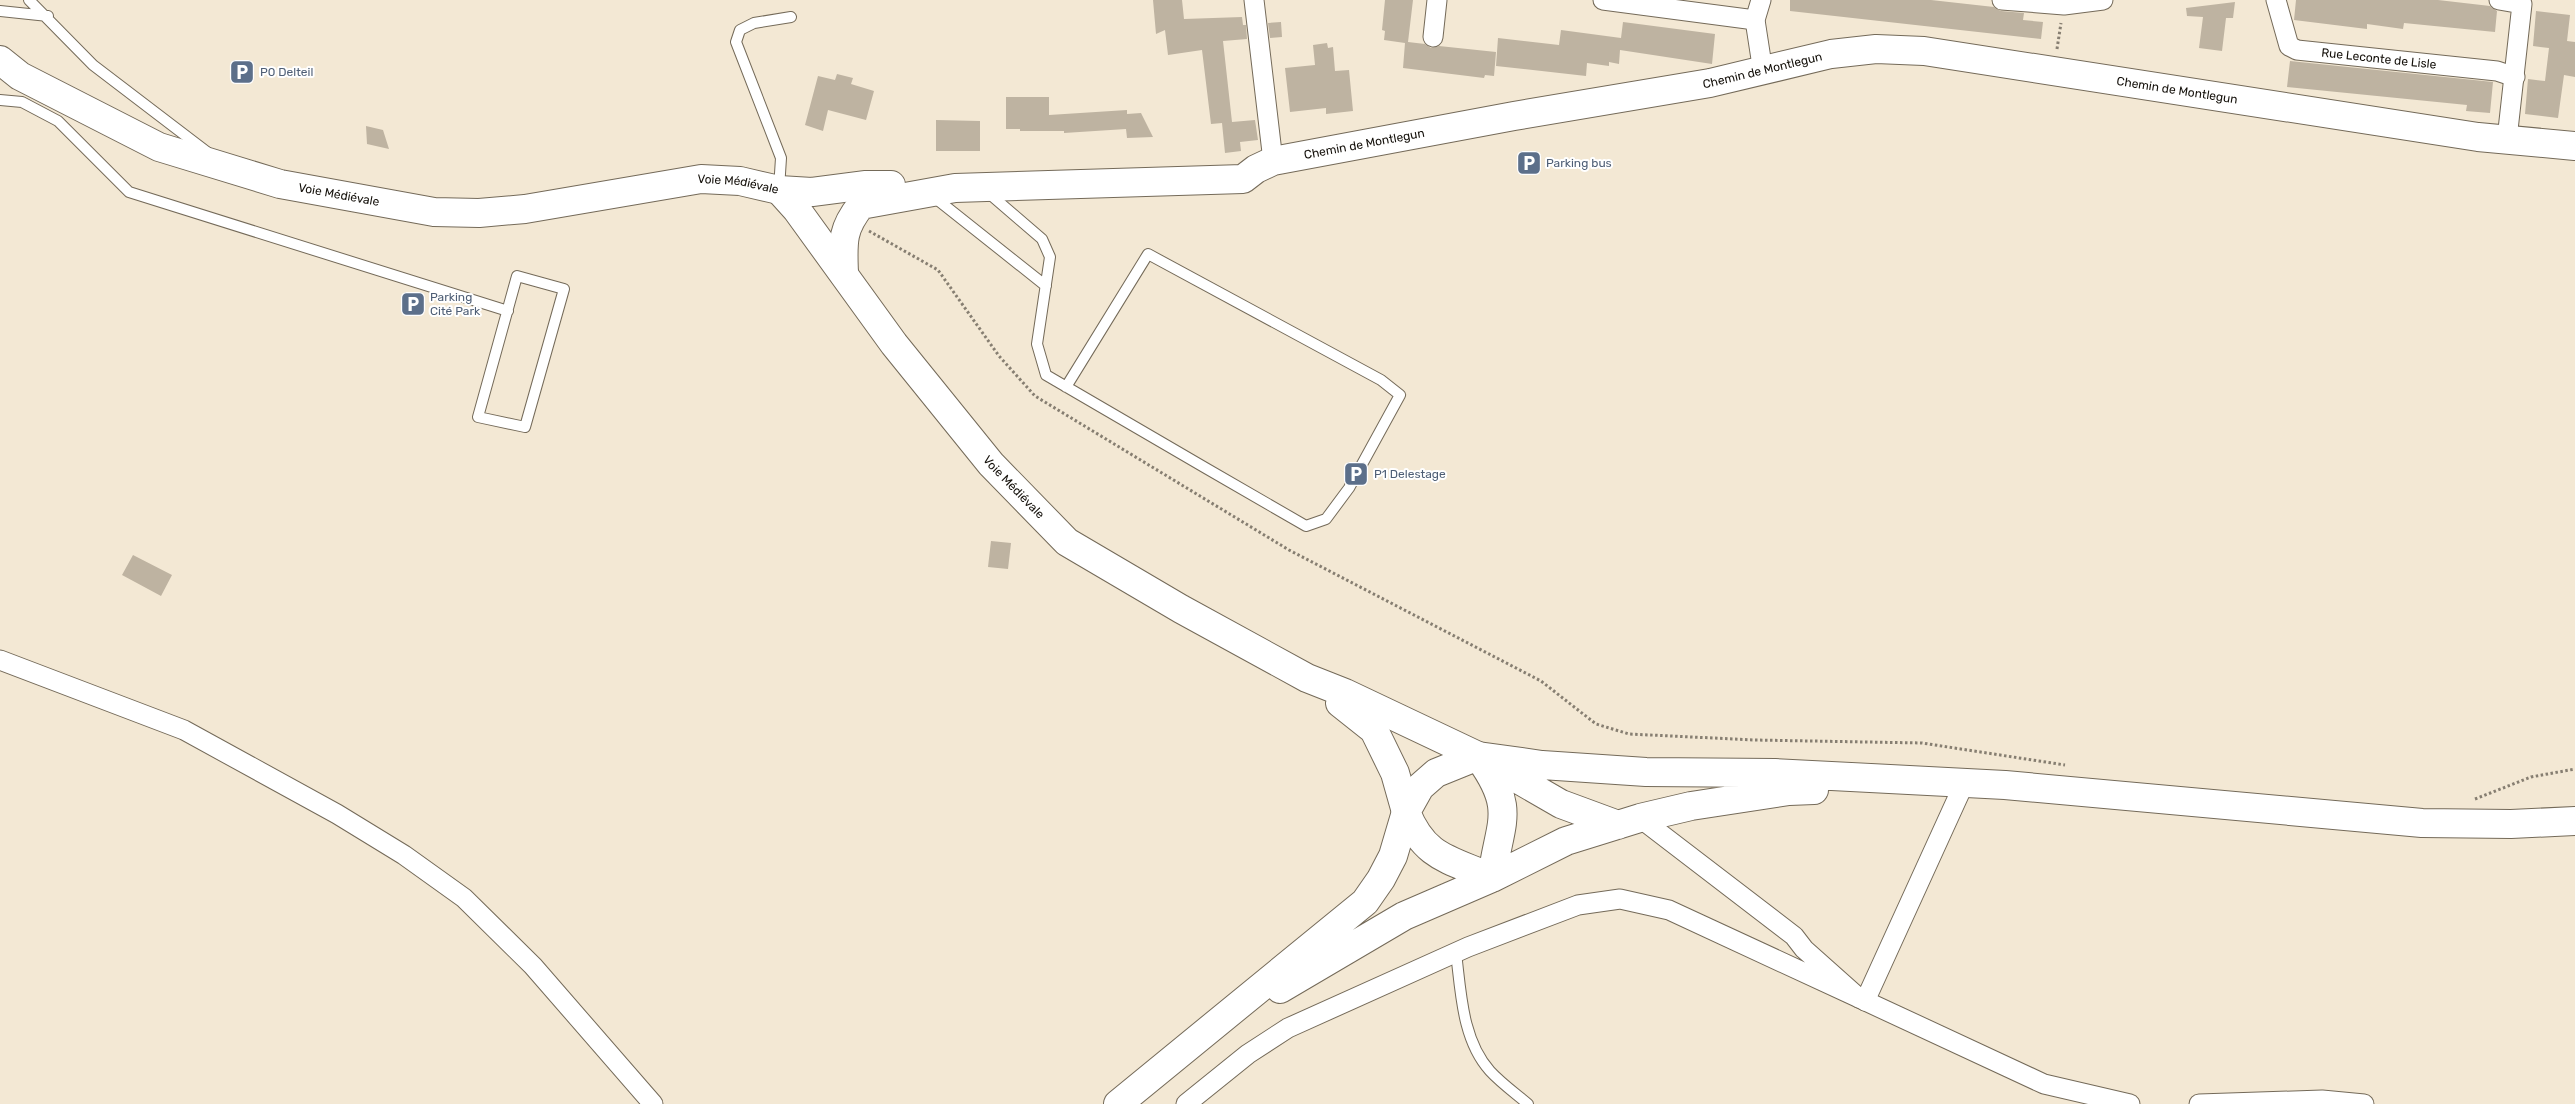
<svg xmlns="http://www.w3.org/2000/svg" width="2575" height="1104" font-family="Rubik,sans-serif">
  <rect width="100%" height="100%" fill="#f3e8d4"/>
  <path fill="#beb3a1" d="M 1153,0 L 1182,0 L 1184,19 L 1242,17 L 1243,25 L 1246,25 L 1247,39 L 1223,41 L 1232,122 L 1255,120 L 1258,140 L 1240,142 L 1241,151 L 1225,153 L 1222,123 L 1211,124 L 1202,50 L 1168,55 L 1165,30 L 1156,34 Z
    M 1385,0 L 1413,0 L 1408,42 L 1425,44 L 1431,48 L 1439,46 L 1496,52 L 1494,76 L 1485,75 L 1484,78 L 1403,68 L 1405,43 L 1384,40 L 1385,31 L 1382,30 Z
    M 1790,0 L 1931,0 L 1994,7 L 2001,11 L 2024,13 L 2023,20 L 2043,22 L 2041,39 L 1790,11 Z
    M 2296,0 L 2438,0 L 2490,6 L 2497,11 L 2495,32 L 2404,23 L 2403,29 L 2367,24 L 2367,29 L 2294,20 Z
    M 2235,2 L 2233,18 L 2226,18 L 2222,51 L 2199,48 L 2203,17 L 2187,16 L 2186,8 Z
    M 2536,11 L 2570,15 L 2567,41 L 2575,42 L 2575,77 L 2564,75 L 2558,118 L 2525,114 L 2528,79 L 2545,81 L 2549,48 L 2533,46 Z
    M 1281,22 L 1282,37 L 1270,38 L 1268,23 Z
    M 1623,22 L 1715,34 L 1712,64 L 1620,50 L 1619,64 L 1609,62 L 1609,66 L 1587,63 L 1586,76 L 1496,66 L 1498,38 L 1559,45 L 1561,30 L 1621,38 Z
    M 1327,43 L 1328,48 L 1333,47 L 1335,71 L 1349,70 L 1353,111 L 1326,114 L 1326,108 L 1290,112 L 1285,68 L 1315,65 L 1313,45 Z
    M 2290,61 L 2493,82 L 2490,113 L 2466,111 L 2467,105 L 2287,87 Z
    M 837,74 L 853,78 L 851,84 L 874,91 L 866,120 L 828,110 L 823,131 L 805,125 L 818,76 L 835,80 Z
    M 1006,97 L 1049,97 L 1049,115 L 1127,110 L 1127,114 L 1141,113 L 1153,137 L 1127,138 L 1126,129 L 1064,133 L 1064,131 L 1020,131 L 1020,129 L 1006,129 Z
    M 936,120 L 980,121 L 980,151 L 936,151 Z
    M 366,126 L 383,130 L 389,149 L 367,144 Z
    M 991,541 L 1011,543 L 1008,569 L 988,567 Z
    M 133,555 L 172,575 L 161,596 L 122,575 Z"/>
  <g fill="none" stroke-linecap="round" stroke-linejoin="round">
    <defs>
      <path id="lane" d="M 29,0 L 93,65 L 207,152
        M 0,11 L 48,16
        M 0,100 L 22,102 L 58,121 L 129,192 L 508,311
        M 779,189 L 781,158 L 736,42 L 740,30 L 754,23 L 791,17
        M 986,194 L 992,196 L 1042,239 L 1050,257 L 1037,344 L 1046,375 C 1133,426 1219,476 1306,526 L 1326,519 L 1349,488 L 1400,395 L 1381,380 L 1148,254 L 1066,387
        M 931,198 L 939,201 L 1046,286
        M 517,276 L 564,289 L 525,427 L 478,417 Z
        M 1456,953 C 1461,992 1462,1040 1490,1071 C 1501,1083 1515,1093 1528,1104"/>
      <g id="street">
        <path d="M 1254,0 L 1273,161"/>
        <path d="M 1603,0 L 1755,20"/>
        <path d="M 1761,0 L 1755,20 L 1763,72"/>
        <path d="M 2002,0 L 2064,5 L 2103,0"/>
        <path id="s1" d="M 2276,0 L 2289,46 L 2297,50 L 2497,71 L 2515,77"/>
        <path d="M 2499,0 L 2522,4 L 2507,139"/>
        <path d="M 1433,37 L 1437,0"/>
        <path d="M 0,660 L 184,730 L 337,814 L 404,855 L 464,898 L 533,966 L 653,1104"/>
        <path d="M 1859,998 L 2044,1084 L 2130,1104"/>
        <path d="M 1865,1001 L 1963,786"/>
        <path d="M 1186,1104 L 1248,1054 L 1288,1028 L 1468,947 L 1578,905 L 1620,899 L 1669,910 L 1859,998 L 1804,949 L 1794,936 L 1640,818"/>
        <path d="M 2199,1104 L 2322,1100 L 2364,1104"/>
      </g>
      <g id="secondary">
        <path id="s2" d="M 0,60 L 20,76 L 159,147 L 280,184 L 434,212 L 479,213 L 525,209 L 701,179 L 740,181 L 779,190 L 812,192 L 866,185 L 891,185"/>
        <path id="s3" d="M 779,190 L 797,210 L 894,344 L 991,464 L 1067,542 L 1181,609 L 1307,678 L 1345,693 L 1478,756"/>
        <path id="s4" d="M 844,274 C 843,243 841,230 861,205 L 955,188 L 1243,179 L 1256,169 L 1273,161 L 1514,116 L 1710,83 L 1831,54 L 1876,49 L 1924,51 L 2478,137 L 2575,146"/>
        <path d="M 1340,703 L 1374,730 L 1395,773 L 1406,812"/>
      </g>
      <path id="primary" d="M 1480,759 C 1517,811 1499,822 1492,878
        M 1490,763 L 1561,804 L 1618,825
        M 1406,812 C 1425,859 1450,859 1492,878
        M 1280,989 L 1404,916 L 1492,878 L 1566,841 L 1640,818 L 1691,806 L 1789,791 L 1814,790
        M 1118,1104 L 1365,902 L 1381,879 L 1393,856 L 1406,812 L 1420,787 L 1436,773 L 1478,756 L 1542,765 L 1646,772 L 1775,773 L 2005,785 L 2422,823 L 2511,824 L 2575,821"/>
    </defs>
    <use href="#lane" stroke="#746a59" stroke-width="12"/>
    <use href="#street" stroke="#746a59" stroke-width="21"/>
    <use href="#secondary" stroke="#746a59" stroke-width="30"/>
    <use href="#primary" stroke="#746a59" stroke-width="30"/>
    <path stroke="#867e71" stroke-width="3" stroke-dasharray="2.5 2.5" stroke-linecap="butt" d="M 2057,49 L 2061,23
      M 869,231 L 938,270 L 999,356 L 1035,396 L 1289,550 L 1541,681 L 1596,724 L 1629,734 L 1755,740 L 1922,743 L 2065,765
      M 2475,799 L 2531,777 L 2575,769"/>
    <use href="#lane" stroke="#fff" stroke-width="10"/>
    <use href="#street" stroke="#fff" stroke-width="19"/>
    <use href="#secondary" stroke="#fff" stroke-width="28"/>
    <use href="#primary" stroke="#fff" stroke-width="28"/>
  </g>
  <defs>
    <symbol id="parking-square" viewBox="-11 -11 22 22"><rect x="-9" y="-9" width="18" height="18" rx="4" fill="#5c6f8a" stroke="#fff"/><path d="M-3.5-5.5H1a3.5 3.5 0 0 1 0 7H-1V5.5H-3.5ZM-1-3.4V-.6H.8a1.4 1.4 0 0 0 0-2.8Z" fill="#fff"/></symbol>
  </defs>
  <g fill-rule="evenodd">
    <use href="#parking-square" x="228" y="58" width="28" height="28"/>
    <use href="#parking-square" x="1515" y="149" width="28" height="28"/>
    <use href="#parking-square" x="399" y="290" width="28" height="28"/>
    <use href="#parking-square" x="1342" y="460" width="28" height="28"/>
  </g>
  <g text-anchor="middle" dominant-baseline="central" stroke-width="4" stroke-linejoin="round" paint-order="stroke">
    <g font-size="12" fill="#130f09" stroke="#fff">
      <text stroke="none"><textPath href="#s1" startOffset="139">Rue Leconte de Lisle</textPath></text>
      <text stroke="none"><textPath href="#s4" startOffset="990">Chemin de Montlegun</textPath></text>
      <text stroke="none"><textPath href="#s4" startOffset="1410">Chemin de Montlegun</textPath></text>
      <text stroke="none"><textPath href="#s4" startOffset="585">Chemin de Montlegun</textPath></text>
      <text stroke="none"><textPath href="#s2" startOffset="772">Voie Médiévale</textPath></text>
      <text stroke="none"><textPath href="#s2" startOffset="368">Voie Médiévale</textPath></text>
      <text stroke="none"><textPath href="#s3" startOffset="379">Voie Médiévale</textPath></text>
    </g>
    <g font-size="12" fill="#4e5e75" stroke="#fff" text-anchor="start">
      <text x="260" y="72">P0 Delteil</text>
      <text x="1546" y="163">Parking bus</text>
      <text x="430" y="297">Parking<tspan x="430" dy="14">Cité Park</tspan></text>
      <text x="1374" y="474">P1 Delestage</text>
    </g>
  </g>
</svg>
